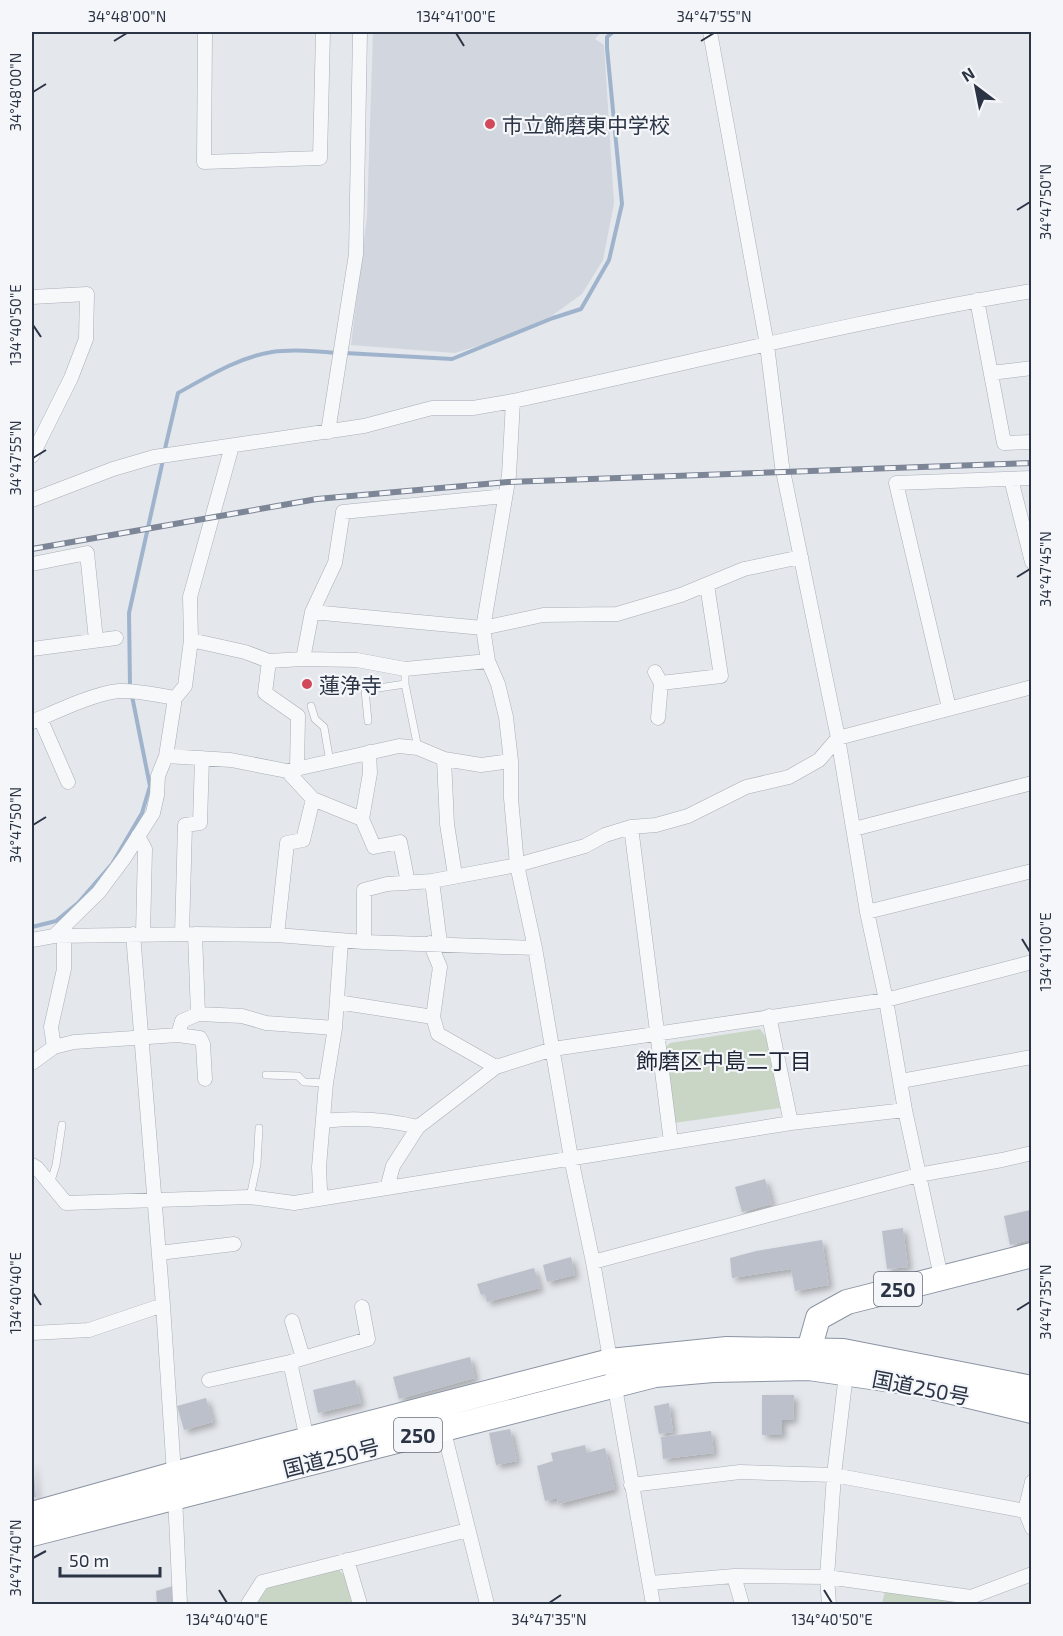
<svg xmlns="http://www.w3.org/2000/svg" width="1063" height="1636" font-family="'Exo 2','Noto Sans JP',sans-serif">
  <defs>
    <filter id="shadow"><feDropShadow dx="4" dy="4" stdDeviation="3" flood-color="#0004"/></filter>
  </defs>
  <rect width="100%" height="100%" fill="#e4e7ec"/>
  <path fill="#d2d6de" d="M 373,32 L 601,32 L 595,39 L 604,45 L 614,203 L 603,260 L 582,294 L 546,320 L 507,337 L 455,353 L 351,345 L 367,216 Z"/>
  <path fill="#c9d6c5" d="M 760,1029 L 766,1037 L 780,1108 L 674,1123 L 663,1050 L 670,1043 Z
    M 338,1569 L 344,1575 L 352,1604 L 256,1604 L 268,1587 Z
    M 885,1591 L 966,1602 L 967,1604 L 882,1604 Z"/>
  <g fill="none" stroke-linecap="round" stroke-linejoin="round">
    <path stroke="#9fb4cc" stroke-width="4" d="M 345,353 L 452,359 L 553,318 L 581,309 L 609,260 L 622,204 L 607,48 L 607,37 L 613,32
      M 164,453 L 178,393 C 207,377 239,357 272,352 C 291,349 318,351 337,353
      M 32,927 L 56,921 L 78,903 L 112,864 L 142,813 L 150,786 L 130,686 L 129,613 L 163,460"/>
  </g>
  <path fill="#bbc0ca" filter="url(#shadow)" d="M 765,1179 L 772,1204 L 742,1212 L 735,1187 Z
    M 1030,1210 L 1032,1239 L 1010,1245 L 1004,1216 Z
    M 903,1228 L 908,1267 L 887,1269 L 882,1231 Z
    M 822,1240 L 829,1285 L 795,1291 L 791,1269 L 732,1278 L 730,1258 L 756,1251 Z
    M 571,1257 L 575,1275 L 547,1282 L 543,1265 Z
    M 534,1268 L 540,1288 L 487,1302 L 485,1294 L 481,1295 L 477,1284 Z
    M 470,1357 L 475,1378 L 399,1399 L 393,1377 Z
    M 355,1380 L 361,1403 L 318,1413 L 313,1390 Z
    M 762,1395 L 794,1395 L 793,1420 L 782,1420 L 782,1435 L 762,1435 Z
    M 206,1398 L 213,1422 L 184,1430 L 177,1406 Z
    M 669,1403 L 673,1432 L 659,1434 L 654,1406 Z
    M 510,1429 L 517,1461 L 496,1465 L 489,1433 Z
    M 711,1431 L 714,1453 L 663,1459 L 661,1437 Z
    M 585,1445 L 587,1453 L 605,1448 L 615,1489 L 558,1504 L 557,1498 L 545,1501 L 537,1466 L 553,1461 L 551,1453 Z
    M 32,1463 L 33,1463 L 36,1497 L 32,1497 Z
    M 173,1586 L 175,1603 L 157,1604 L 156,1591 Z"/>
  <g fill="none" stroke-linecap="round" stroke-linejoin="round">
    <defs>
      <path id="service" d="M 405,669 L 405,684 L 418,748
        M 311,706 L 315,719 L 324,727 L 330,762
        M 368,721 L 365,690 L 405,684
        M 266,1075 L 298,1076 L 304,1082 L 326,1083
        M 50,1184 L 56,1165 L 62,1125
        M 250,1197 L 257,1164 L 259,1128"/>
      <path id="minor" d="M 205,32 L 204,162 L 320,158 L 323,32
        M 710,32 L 767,345 L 782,466 L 838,738 L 867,912 L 886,1000 L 905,1110 L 941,1277
        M 32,297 L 87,294 L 86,339 L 71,378 L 32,456
        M 977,300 L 1004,443 L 1032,442
        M 991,373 L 1032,368
        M 513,401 L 509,475 L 483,628 L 488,661 L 498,684 L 506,717 L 511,761 L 511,798 L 517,865 L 535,948 L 571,1158 L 593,1262 L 653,1604
        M 328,432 L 356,254 L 360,32
        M 1011,479 L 1032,562
        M 32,500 L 113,469 L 154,457 L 364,426 L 432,408 L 473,408 L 513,401 C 686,364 857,320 1032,291
        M 32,564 L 87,553 L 96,640
        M 312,612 L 483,628 L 543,615 L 617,614 L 681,595 L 744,569 L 801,557
        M 191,640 L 245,652 L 269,661 L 303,659 L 357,660 L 405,669 L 488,661
        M 32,649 L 116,638
        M 303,659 L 312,612 L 335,563 L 343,512 L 505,496
        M 269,661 L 265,693 L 298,716 L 297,769
        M 655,672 L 661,683 L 658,718
        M 661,683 L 721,676 L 707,585
        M 949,708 L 896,483 L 1032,478
        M 40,718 L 68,782
        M 32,722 C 55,712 95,693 119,691 C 138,690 156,695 175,698
        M 369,752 L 370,773 L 362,819 L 374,847 L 400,842 L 408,883
        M 166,756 L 231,760 L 287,771 L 399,746 L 418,748 L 444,759 L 481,765 L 511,761
        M 444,759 L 447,824 L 455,875
        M 287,771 L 313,799 L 362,819
        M 631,827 L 671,1142
        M 854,829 L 1032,783
        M 138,836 L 145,849 L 143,934
        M 432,881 L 440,943
        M 867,912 L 1032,871
        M 133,934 L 163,1305 L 174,1474 L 180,1604
        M 182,934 L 185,825 L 200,823 L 202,758
        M 195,934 L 198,1014
        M 277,935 L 287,843 L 303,840 L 313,799
        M 54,936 L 195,934 L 277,935 L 364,942 L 535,948
        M 32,940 L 54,936 L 99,892 L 125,857 L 153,813 L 157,795 L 158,776 L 166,756 L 175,698 L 185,686 L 191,640 L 190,597 L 232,446
        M 364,942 L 364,890 L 387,884 L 432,881 L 517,865 L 585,846 L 605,835 L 631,827 L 656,825 L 688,816 L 746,787 L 789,777 L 819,760 L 838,738 L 1032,687
        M 430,943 L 440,967 L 433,1017 L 438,1034 L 496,1067
        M 337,1002 L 433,1017
        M 769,1016 L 791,1123
        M 178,1035 L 182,1021 L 198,1014 L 242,1016 L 266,1023 L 335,1028
        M 54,1047 L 51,1027 L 64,969 L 64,936
        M 32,1063 L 54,1047 L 74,1042 L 178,1035 L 200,1038 L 203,1044 L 205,1079
        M 901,1081 L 1032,1057
        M 323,1121 C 357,1117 385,1119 418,1127
        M 32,1165 L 37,1168 L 66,1203 L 250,1197 L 294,1203 L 791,1123 L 905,1110
        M 387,1188 L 393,1166 L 418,1127 L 496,1067 L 553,1049 L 886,1000 L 1032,962
        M 323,1198 L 320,1190 L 319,1167 L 326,1083 L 335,1028 L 341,941
        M 159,1253 L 234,1244
        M 593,1262 L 918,1175 L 1002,1160 L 1032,1153
        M 292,1321 L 303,1358
        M 32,1333 L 89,1330 L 163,1305
        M 290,1362 L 307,1439
        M 209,1380 L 290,1362 L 368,1339 L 362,1307
        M 443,1428 L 487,1604
        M 1032,1482 L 1025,1511 L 1032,1528
        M 631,1485 L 740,1472 L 834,1475 L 1025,1511
        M 347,1560 L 360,1604
        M 734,1576 L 742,1604
        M 650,1583 L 734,1576 L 827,1577 L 971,1597 L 1032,1574
        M 248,1604 L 262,1582 L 468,1530
        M 829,1604 L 827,1577 L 834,1475 L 846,1374"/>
      <path id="trunk" d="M 809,1366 L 809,1350 L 818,1318 L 847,1302 L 1032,1255
        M 32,1514 L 174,1474 L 610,1361 L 727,1349 L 843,1351 L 1032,1388
        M 32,1534 L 655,1375 L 713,1370 L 809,1368 L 919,1384 L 1032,1411"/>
    </defs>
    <use href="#service" stroke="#a9aeb7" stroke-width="8"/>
    <use href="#minor" stroke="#a9aeb7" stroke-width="15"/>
    <use href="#trunk" stroke="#8b94a3" stroke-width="26"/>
    <use href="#service" stroke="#f7f8fa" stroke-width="7"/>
    <use href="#minor" stroke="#f7f8fa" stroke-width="14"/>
    <use href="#trunk" stroke="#fff" stroke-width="24"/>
    <defs>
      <path id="rail" d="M 32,549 L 317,499 L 508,482 L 1032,463"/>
    </defs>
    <use href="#rail" stroke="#7d8696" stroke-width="6"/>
    <use href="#rail" stroke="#f4f6f9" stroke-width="4" stroke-dasharray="11" stroke-linecap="butt"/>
  </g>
  <path fill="none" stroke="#2b3445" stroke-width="2" d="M 456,33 L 464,46M 114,41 L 127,33M 701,41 L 714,33M 33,92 L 46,84M 1017,210 L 1030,202M 33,325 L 41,337M 33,458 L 46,450M 1017,577 L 1030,569M 33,825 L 46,817M 1022,939 L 1030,952M 33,1293 L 41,1305M 1017,1310 L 1030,1302M 33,1558 L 46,1551M 219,1590 L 227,1603M 824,1590 L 832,1603M 549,1603 L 561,1595"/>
  <g fill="#d1495b" stroke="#f4f6f9" stroke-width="2">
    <circle cx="490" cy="124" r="6"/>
    <circle cx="307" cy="684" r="6"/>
  </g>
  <g text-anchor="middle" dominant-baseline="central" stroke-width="4.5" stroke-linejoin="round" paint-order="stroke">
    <g fill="#f4f6f9" stroke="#676e7b" stroke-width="1.5">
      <rect x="874" y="1272" width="48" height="34" rx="4.5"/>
      <rect x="394" y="1418" width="48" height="34" rx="4.5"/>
    </g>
    <g font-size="20" font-weight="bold" fill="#2b3445">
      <text x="898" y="1289">250</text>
      <text x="418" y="1435">250</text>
    </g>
    <g font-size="21" fill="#2b3445" stroke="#f4f6f9" text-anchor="start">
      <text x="502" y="124">市立飾磨東中学校</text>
      <text x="319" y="684">蓮浄寺</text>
    </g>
    <g font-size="21" fill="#2b3445" stroke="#f4f6f9">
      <text transform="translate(921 1387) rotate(11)">国道250号</text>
      <text transform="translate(331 1457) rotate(-14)">国道250号</text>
    </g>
    <g font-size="22" fill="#1d2536" stroke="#f4f6f9">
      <text x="724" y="1060">飾磨区中島二丁目</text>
    </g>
  </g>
  <rect width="1063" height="1636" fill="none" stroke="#f4f6f9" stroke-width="66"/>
  <g transform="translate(976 87) rotate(328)" stroke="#f4f6f9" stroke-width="4.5" paint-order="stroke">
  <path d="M0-4.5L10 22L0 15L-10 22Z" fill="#2b3445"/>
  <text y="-9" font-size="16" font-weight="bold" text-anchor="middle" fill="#2b3445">N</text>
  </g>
  <path d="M60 1567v9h100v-9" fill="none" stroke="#2b3445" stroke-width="3"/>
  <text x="69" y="1567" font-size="18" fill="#2b3445" stroke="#f4f6f9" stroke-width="4.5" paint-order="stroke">50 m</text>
  <rect x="33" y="33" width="997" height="1570" fill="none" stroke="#2b3445" stroke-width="2"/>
  <g font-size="15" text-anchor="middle" fill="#2b3445">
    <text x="127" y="22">34°48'00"N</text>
    <text x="456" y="22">134°41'00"E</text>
    <text x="714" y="22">34°47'55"N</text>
    <text transform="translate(16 92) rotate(-90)" y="5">34°48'00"N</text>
    <text transform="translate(1046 202) rotate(-90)" y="5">34°47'50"N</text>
    <text transform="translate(16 325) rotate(-90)" y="5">134°40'50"E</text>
    <text transform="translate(16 458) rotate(-90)" y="5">34°47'55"N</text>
    <text transform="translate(1046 569) rotate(-90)" y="5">34°47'45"N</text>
    <text transform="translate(16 825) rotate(-90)" y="5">34°47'50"N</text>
    <text transform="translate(1046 952) rotate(-90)" y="5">134°41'00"E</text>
    <text transform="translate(16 1293) rotate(-90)" y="5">134°40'40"E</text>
    <text transform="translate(1046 1302) rotate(-90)" y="5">34°47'35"N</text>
    <text transform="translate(16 1558) rotate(-90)" y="5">34°47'40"N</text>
    <text x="227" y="1625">134°40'40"E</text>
    <text x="549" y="1625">34°47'35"N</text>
    <text x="832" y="1625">134°40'50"E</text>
  </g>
</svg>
